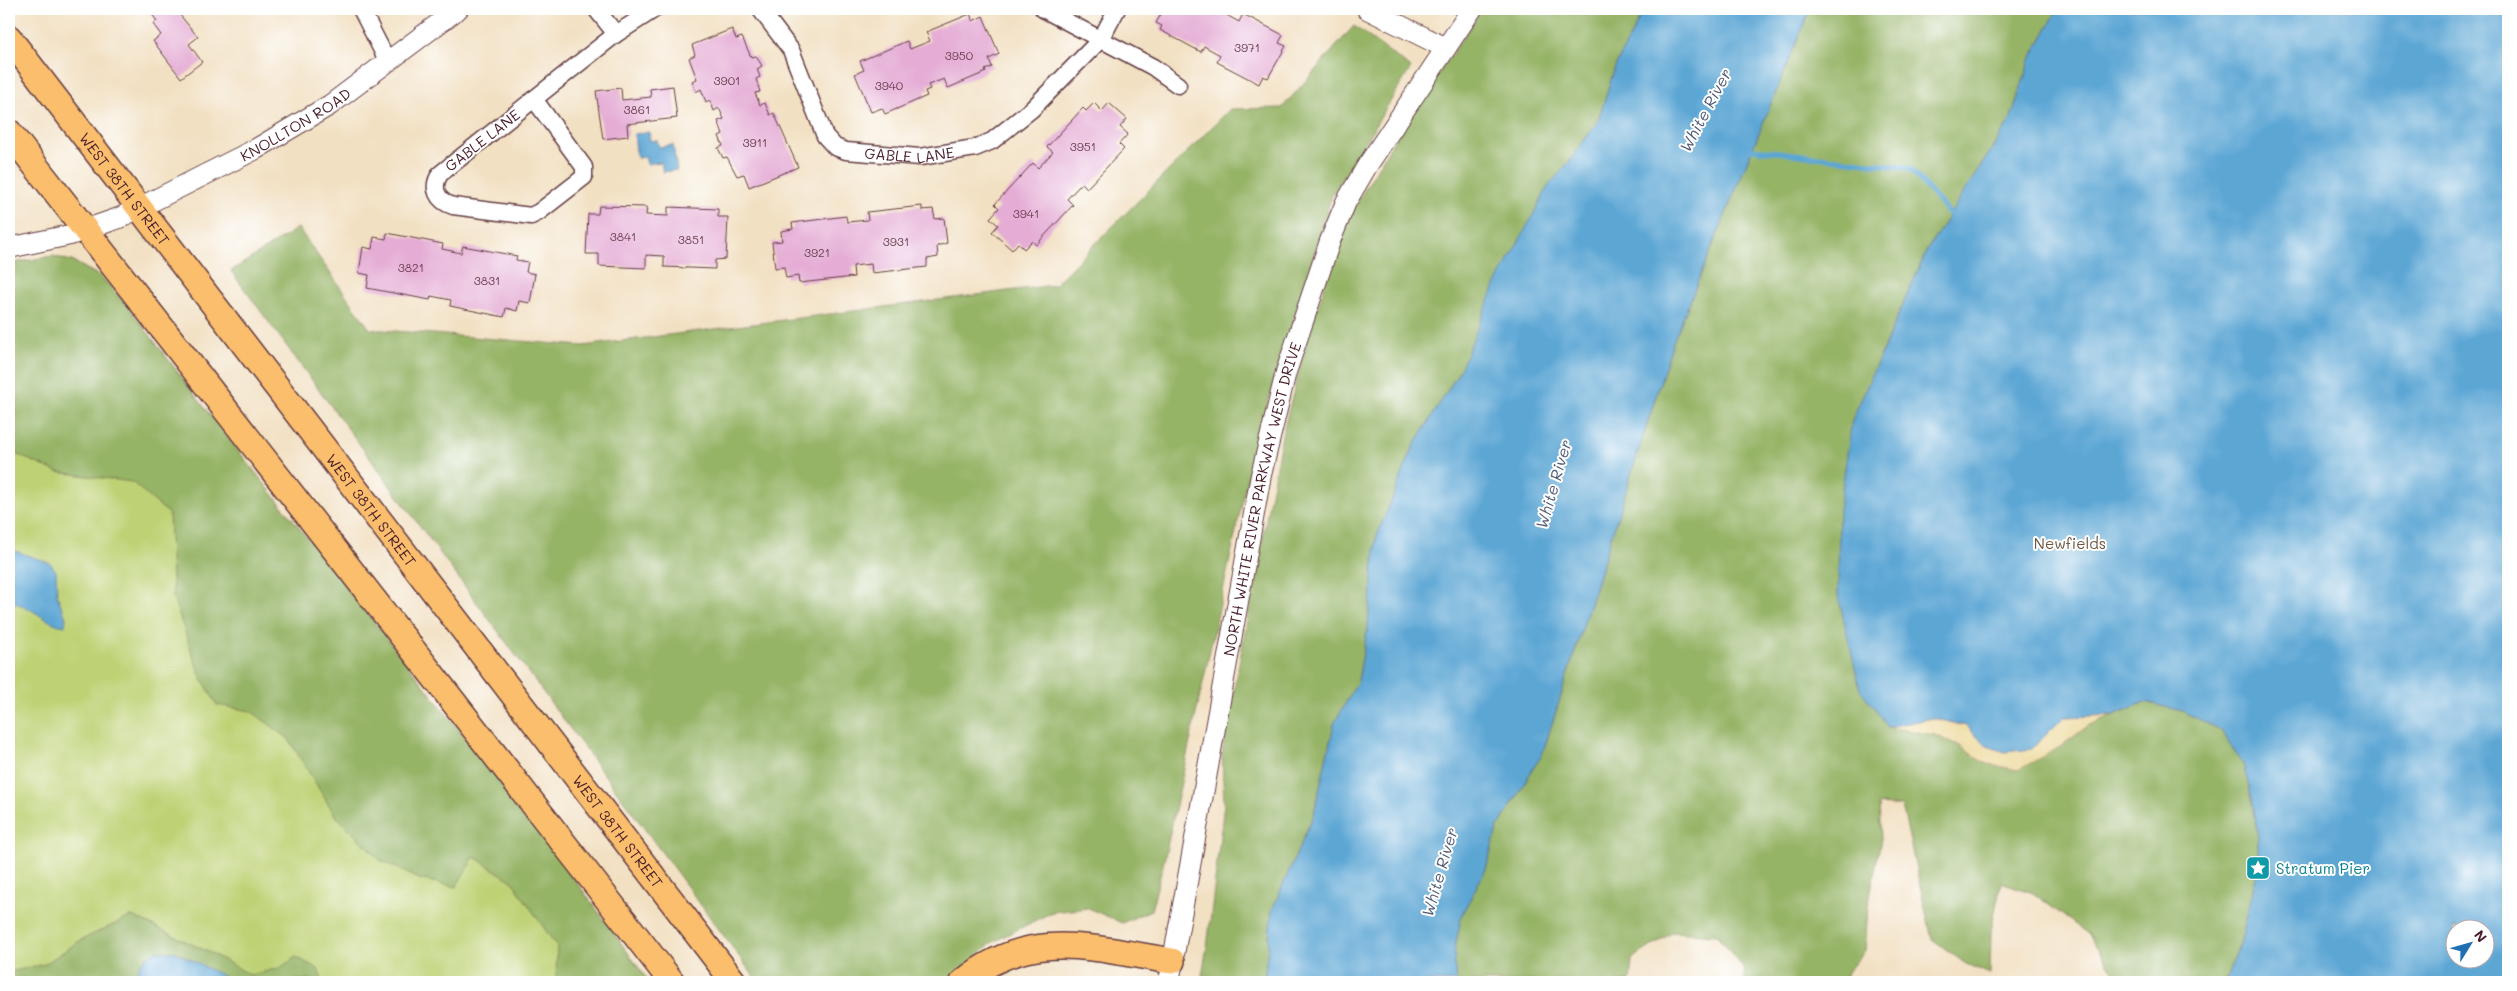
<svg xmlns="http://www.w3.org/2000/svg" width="2517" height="991" font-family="Mali,sans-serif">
  <rect width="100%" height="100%" fill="#fff"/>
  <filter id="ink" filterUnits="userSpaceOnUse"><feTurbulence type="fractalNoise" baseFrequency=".02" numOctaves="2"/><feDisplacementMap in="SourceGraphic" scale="10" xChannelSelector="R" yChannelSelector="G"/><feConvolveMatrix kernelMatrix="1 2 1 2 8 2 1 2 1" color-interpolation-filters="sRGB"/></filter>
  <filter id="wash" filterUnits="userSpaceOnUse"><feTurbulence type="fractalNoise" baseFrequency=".0096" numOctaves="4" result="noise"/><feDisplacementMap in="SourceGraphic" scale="20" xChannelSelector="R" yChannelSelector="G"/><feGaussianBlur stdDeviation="1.12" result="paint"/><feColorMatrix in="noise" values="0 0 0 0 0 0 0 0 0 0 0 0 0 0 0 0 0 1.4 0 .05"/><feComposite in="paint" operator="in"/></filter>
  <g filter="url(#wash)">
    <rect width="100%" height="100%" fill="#f2e0c2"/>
    <path fill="#bed275" stroke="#847850" d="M 53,256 L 74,262 L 101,277 L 127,305 L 213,419 L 544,837 L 649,982 L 9,982 L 9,264 Z"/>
    <path fill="#96b466" stroke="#706a48" d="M 1482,9 L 1644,9 L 1615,67 L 1598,121 L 1569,162 L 1549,185 L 1460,370 L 1414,446 L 1376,538 L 1368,626 L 1358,681 L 1334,724 L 1314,814 L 1272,910 L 1264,982 L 1201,982 L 1208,940 L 1224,804 L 1222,754 L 1282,435 L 1306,345 L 1329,271 L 1354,208 L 1390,147 Z
      M 1810,9 L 2058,9 L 2030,60 L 2010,121 L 1927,250 L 1884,347 L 1888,727 L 1935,735 L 1960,746 L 1984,763 L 2060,747 L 2089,725 L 2145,702 L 2183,711 L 2221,730 L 2243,764 L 2253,802 L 2258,839 L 2258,868 L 2250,905 L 2241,941 L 2225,982 L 2121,982 L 2088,934 L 2033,893 L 2001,882 L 1991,931 L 1990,974 L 1966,964 L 1932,939 L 1902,806 L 1879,804 L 1881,839 L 1868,906 L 1865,951 L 1847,972 L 1844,982 L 1745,982 L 1744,969 L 1717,935 L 1673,932 L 1632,959 L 1630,982 L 1456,982 L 1454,952 L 1462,914 L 1486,869 L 1497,829 L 1543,752 L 1673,342 Z
      M 1354,26 L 1411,68 L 1332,195 L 1255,444 L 1163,865 L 1151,910 L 1122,923 L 1088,908 L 1052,912 L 991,943 L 948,982 L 758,982 L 231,271 L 298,228 L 370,329 L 583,346 L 1054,285 L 1230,109 L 1282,108 Z
      M 53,256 L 74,262 L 101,277 L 127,305 L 213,419 L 544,837 L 649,982 L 551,982 L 556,981 L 557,947 L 512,881 L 474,857 L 456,887 L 419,879 L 380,860 L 335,815 L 288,738 L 251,711 L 217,705 L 199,673 L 173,597 L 169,514 L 132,482 L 57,472 L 9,451 L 9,264 Z
      M 132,916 L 209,952 L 251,975 L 280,968 L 296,957 L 318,969 L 323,982 L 313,982 L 310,979 L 278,982 L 234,982 L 176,952 L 157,951 L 141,962 L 134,982 L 9,982 L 9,972 L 45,964 L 81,940 Z"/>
    <path fill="#eeda9e" stroke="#9c7c64" d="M 2113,715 L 2089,725 L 2060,747 L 2018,770 L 1984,763 L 1960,746 L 1935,735 L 1888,727 L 1933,718 L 1966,726 L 1987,746 L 2032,749 L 2064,717 Z"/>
    <path fill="#5ca6d4" stroke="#536280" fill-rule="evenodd" d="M 1644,9 L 1810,9 L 1673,342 L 1543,752 L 1497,829 L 1486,869 L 1462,914 L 1454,952 L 1456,982 L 1264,982 L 1272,910 L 1314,814 L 1334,724 L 1358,681 L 1368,626 L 1376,538 L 1414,446 L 1460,370 L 1496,284 L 1549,185 L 1569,162 L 1598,121 L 1615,67 Z
      M 2058,9 L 2508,9 L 2508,982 L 2225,982 L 2241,941 L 2258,868 L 2258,839 L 2253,802 L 2243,764 L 2221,730 L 2182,711 L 2145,702 L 2113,715 L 2064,717 L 2032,749 L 2005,752 L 1987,746 L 1966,726 L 1933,718 L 1888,727 L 1860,689 L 1838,595 L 1839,509 L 1852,420 L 1927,250 L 2010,121 L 2030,60 ZM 2484,928 L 2484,958 L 2454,958 L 2454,928 Z
      M 649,132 L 650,141 L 657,140 L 659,147 L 673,145 L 677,170 L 663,172 L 661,162 L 647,164 L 645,157 L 637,158 L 634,134 Z
      M 9,549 L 50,563 L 56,571 L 57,595 L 66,618 L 65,626 C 47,625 31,604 9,602 Z
      M 156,951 L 176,952 L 234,982 L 134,982 L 141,962 Z"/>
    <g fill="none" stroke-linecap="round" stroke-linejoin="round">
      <path stroke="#5ca6d4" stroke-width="5.5" d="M 1752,149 L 1909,168 L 1950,214"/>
    </g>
    <g id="blocks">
      <path fill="#e5add5" d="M 148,9 L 175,9 L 198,37 L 189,44 L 202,62 L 181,78 L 153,41 L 161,35 L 153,24 L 157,21 Z
        M 1164,9 L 1222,9 L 1221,12 L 1239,22 L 1243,14 L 1283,35 L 1279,43 L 1286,46 L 1268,78 L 1263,76 L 1259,84 L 1217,62 L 1220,55 L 1204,46 L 1201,52 L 1160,30 L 1162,26 L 1156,23 Z
        M 970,14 L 973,21 L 983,16 L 999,54 L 989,59 L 992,67 L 985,70 L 986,72 L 948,88 L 944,79 L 928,85 L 930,89 L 925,91 L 927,96 L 885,114 L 882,108 L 871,112 L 855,74 L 864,70 L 860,61 L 907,41 L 910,49 L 930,41 L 926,32 Z
        M 732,29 L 736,39 L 742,37 L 751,57 L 756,56 L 762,66 L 757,69 L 760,77 L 756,79 L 760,92 L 755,93 L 760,105 L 765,103 L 770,115 L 774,113 L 798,167 L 749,187 L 744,174 L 737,176 L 727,157 L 723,158 L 718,148 L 723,146 L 719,136 L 723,134 L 718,121 L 724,119 L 719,108 L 714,111 L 710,100 L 706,102 L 701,89 L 696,92 L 692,81 L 697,79 L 689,58 L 695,55 L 692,45 Z
        M 673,86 L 677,118 L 627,124 L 628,136 L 603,139 L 596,91 L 621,88 L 622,100 L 651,97 L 650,89 Z
        M 1094,103 L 1102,111 L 1109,103 L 1127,119 L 1120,127 L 1128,134 L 1119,144 L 1124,149 L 1087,188 L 1082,183 L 1067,199 L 1073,205 L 1036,245 L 1032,241 L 1024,249 L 1018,243 L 1012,250 L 992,232 L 998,225 L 990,218 L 999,208 L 995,204 L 1033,163 L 1038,168 L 1053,152 L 1047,147 L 1083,108 L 1086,111 Z
        M 599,206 L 647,207 L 646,215 L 668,216 L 668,207 L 718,209 L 718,217 L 728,217 L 726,259 L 715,260 L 715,269 L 664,267 L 664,256 L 646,255 L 646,268 L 599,266 L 599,254 L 586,254 L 588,214 L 598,214 Z
        M 922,206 L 922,210 L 933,209 L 935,219 L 944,218 L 947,243 L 937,246 L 938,257 L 927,259 L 927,267 L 872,273 L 871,264 L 853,266 L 854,277 L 799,283 L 798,276 L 786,278 L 784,267 L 775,268 L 772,242 L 782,241 L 781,231 L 793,229 L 792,223 L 846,216 L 847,222 L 868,220 L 867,212 Z
        M 387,233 L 443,244 L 442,249 L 461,253 L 463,246 L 517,256 L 516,260 L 528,262 L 526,272 L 535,274 L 530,303 L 519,301 L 517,311 L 506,308 L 504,317 L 450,306 L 451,300 L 431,296 L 430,300 L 367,288 L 369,275 L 359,273 L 363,247 L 372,249 L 374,237 L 386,239 Z"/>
    </g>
  </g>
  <g filter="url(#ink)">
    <use href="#blocks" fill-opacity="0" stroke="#633c42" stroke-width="1"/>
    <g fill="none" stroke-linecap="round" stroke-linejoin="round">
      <defs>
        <g id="minor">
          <path d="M 361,9 L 388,62"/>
          <path d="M 596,9 L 616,34"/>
          <path id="s1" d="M 760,9 L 791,50 L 825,136 L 835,147 L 846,151 L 920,157 L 975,148 L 992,141 L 1032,109 L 1101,39 L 1117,9"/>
          <path d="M 1043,9 L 1153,67 L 1178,85"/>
          <path d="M 534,99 L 584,167 L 584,177 L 539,212 L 531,216 L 453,206 C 437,201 431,188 440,174 Z"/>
          <path d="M 534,99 L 616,34 L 655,9"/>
        </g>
        <g id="tertiary">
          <path d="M 1367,9 L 1446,48"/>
          <path id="s2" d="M 9,248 L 70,235 L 119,218 L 256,149 L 330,105 L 458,9"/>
          <path id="s3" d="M 1169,982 L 1261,475 L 1286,372 L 1330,241 L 1346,202 L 1367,166 L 1472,9"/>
        </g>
        <g id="primary">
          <path id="s4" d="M 9,38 L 734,982"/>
          <path d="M 9,132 L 672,982"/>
          <path d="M 963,982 C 1030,926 1094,949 1172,961"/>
        </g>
      </defs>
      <use href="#minor" stroke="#633c42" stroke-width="19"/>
      <use href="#tertiary" stroke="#633c42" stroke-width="22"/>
      <use href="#primary" stroke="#633c42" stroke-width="28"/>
      <use href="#minor" stroke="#fff" stroke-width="16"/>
      <use href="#tertiary" stroke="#fff" stroke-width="20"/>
      <use href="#primary" stroke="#fabe6d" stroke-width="25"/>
    </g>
  </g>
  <defs>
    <symbol id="sight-square" viewBox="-11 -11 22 22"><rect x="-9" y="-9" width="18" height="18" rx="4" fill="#0f9aa8" stroke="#fff"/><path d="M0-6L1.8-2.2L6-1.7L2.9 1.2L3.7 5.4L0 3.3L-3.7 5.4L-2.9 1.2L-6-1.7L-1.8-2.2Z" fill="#fff"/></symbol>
  </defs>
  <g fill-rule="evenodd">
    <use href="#sight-square" x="2244" y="854" width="28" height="28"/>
  </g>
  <g text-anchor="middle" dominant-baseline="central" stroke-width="4" stroke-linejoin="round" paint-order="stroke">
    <g font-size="12" fill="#714256">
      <text x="1247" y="47">3971</text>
      <text x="959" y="55">3950</text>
      <text x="727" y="80">3901</text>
      <text x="889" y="85">3940</text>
      <text x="637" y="109">3861</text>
      <text x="755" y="142">3911</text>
      <text x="1083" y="146">3951</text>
      <text x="1026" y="213">3941</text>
      <text x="623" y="236">3841</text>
      <text x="691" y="239">3851</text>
      <text x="896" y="241">3931</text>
      <text x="817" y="252">3921</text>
      <text x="411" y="267">3821</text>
      <text x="487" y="280">3831</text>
    </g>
    <g font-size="15" fill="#4a1f2b" stroke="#fff">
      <text stroke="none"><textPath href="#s2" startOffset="314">KNOLLTON ROAD</textPath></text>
      <text transform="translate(482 140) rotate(-38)">GABLE LANE</text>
      <text stroke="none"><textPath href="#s1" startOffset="234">GABLE LANE</textPath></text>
      <text stroke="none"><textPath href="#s4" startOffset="190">WEST 38TH STREET</textPath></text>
      <text stroke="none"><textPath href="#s3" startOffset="492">NORTH WHITE RIVER PARKWAY WEST DRIVE</textPath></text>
      <text stroke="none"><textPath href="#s4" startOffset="595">WEST 38TH STREET</textPath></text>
      <text stroke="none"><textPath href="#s4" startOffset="1000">WEST 38TH STREET</textPath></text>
    </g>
    <g font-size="15" fill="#6d5541" stroke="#fff">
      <text x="2070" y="543">Newfields</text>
    </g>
    <g font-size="15" fill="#0d838f" stroke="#fff" text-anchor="start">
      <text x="2276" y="868">Stratum Pier</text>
    </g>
    <g font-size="16" font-style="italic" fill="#525c77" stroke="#fff">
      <text transform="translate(1705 110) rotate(-62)">White River</text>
      <text transform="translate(1553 484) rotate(-74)">White River</text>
      <text transform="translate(1439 872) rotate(-74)">White River</text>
    </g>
  </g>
  <rect width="2517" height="991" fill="none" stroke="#fff" stroke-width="30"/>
  <g transform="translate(2470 944) rotate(53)"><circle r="24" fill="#ffffff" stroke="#b7a5aa"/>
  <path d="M0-4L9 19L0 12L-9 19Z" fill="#1f6fb2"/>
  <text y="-8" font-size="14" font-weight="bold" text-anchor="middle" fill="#4a1f2b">N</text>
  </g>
</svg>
